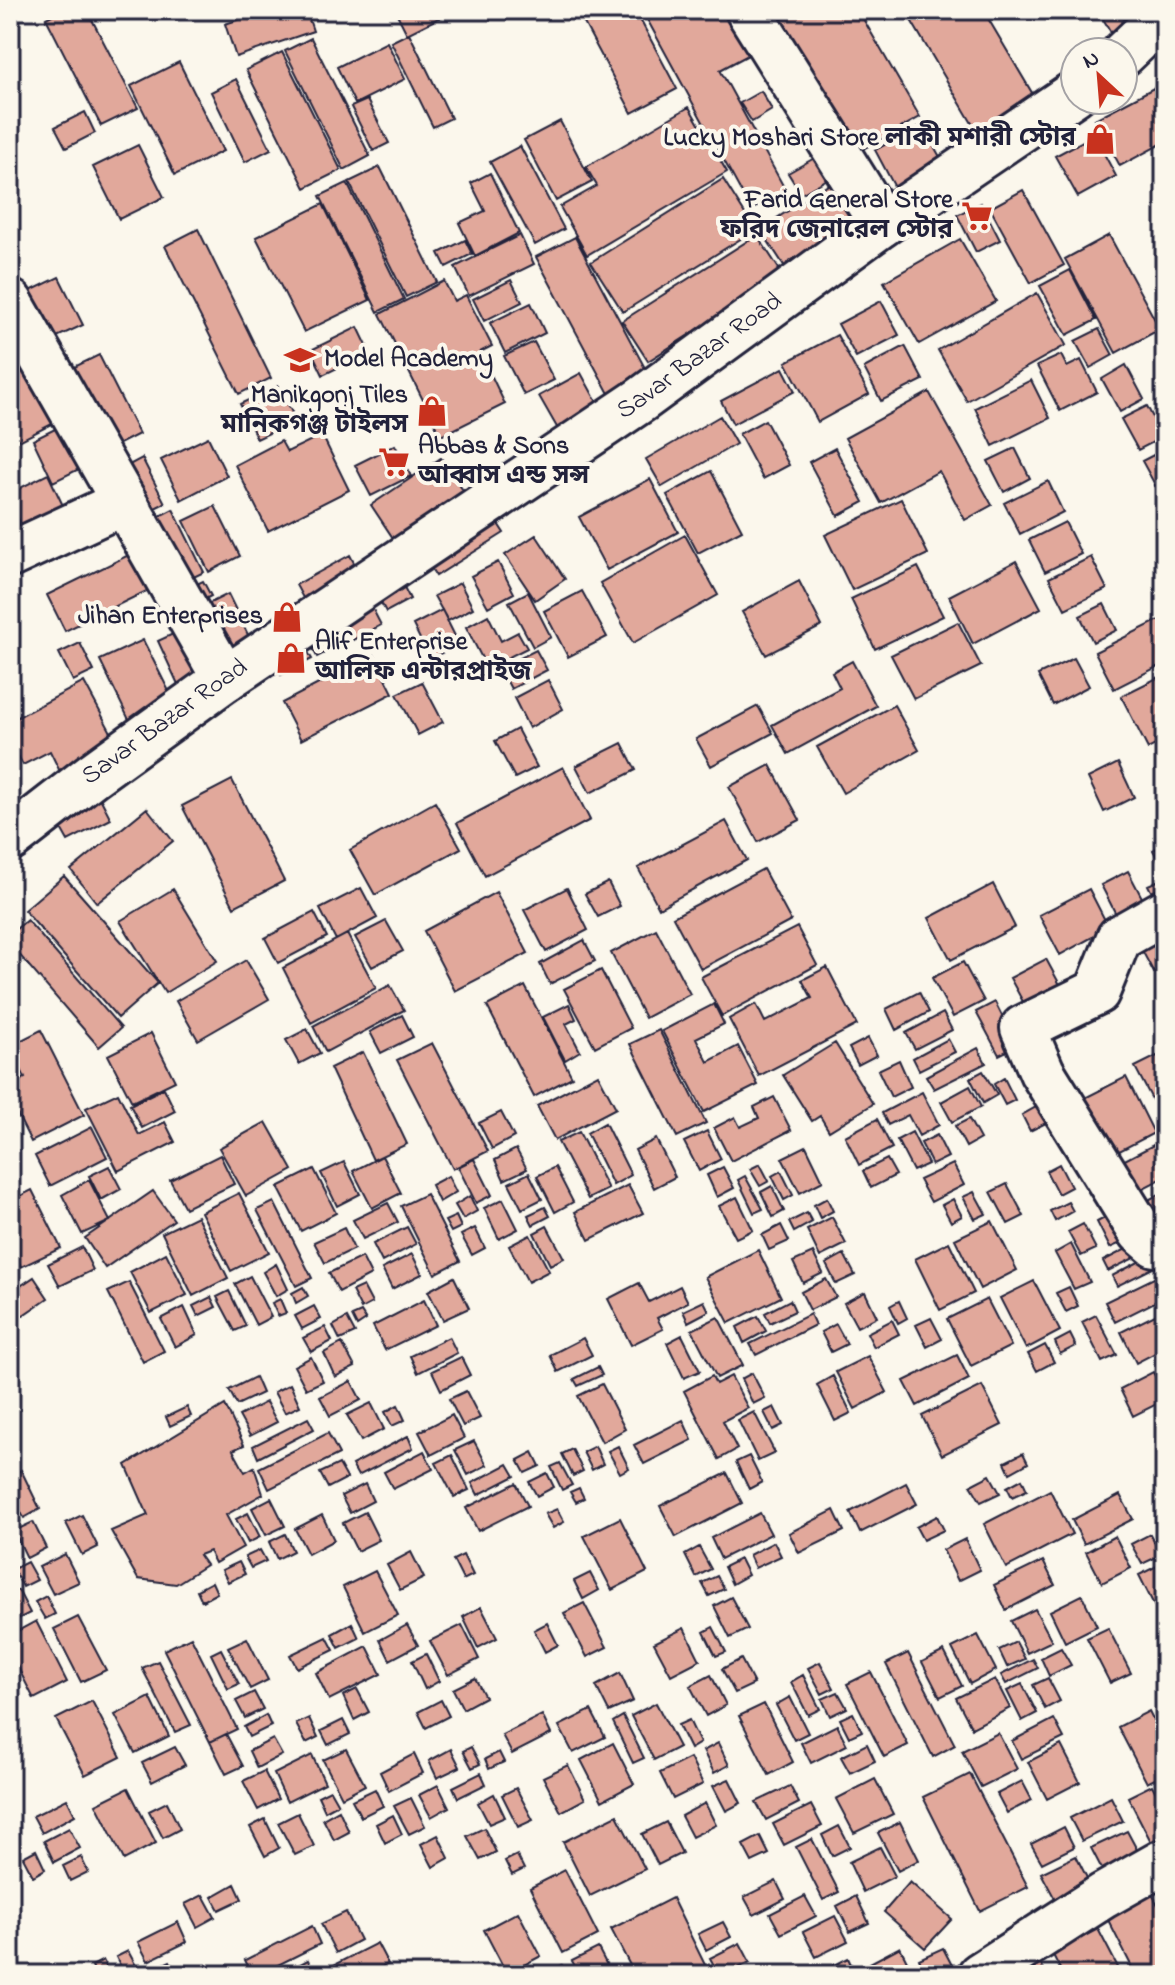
<svg xmlns="http://www.w3.org/2000/svg" width="1175" height="1985" font-family="'Indie Flower','Noto Sans Bengali',sans-serif">
  <rect width="100%" height="100%" fill="#fbf7ec"/>
  <filter id="ink" filterUnits="userSpaceOnUse"><feTurbulence type="fractalNoise" baseFrequency=".0125" numOctaves="2"/><feDisplacementMap in="SourceGraphic" scale="16" xChannelSelector="R" yChannelSelector="G"/><feConvolveMatrix kernelMatrix="1 2 1 2 8 2 1 2 1" color-interpolation-filters="sRGB"/></filter>
  <g filter="url(#ink)">
    <path fill="#e1a89b" stroke="#22223b" stroke-width="2" d="M 62,10 L 87,10 L 138,108 L 101,126 L 46,18 Z
      M 269,10 L 306,10 L 313,31 L 236,57 L 225,24 Z
      M 395,10 L 455,10 L 407,34 Z
      M 577,10 L 635,10 L 677,89 L 632,113 Z
      M 642,10 L 728,10 L 752,53 L 720,70 L 786,191 L 751,210 Z
      M 774,10 L 858,10 L 920,117 L 856,153 Z
      M 905,10 L 983,10 L 1044,113 L 986,147 Z
      M 1098,10 L 1141,10 L 1117,43 Z
      M 409,33 L 451,118 L 433,127 L 391,42 Z
      M 311,38 L 370,156 L 344,170 L 285,51 Z
      M 387,42 L 405,79 L 355,104 L 337,67 Z
      M 282,52 L 341,170 L 305,188 L 246,70 Z
      M 179,62 L 223,151 L 175,175 L 131,86 Z
      M 236,79 L 271,149 L 245,162 L 211,92 Z
      M 1165,82 L 1165,142 L 1120,166 L 1095,119 Z
      M 761,91 L 772,110 L 752,122 L 740,103 Z
      M 367,100 L 389,143 L 373,151 L 351,107 Z
      M 689,107 L 727,172 L 587,255 L 560,207 L 597,186 L 586,167 Z
      M 85,112 L 95,133 L 66,148 L 55,127 Z
      M 560,121 L 592,182 L 556,201 L 524,140 Z
      M 922,125 L 948,171 L 900,197 L 875,150 Z
      M 1094,135 L 1116,176 L 1078,197 L 1055,156 Z
      M 138,145 L 164,197 L 119,219 L 93,167 Z
      M 520,146 L 564,229 L 535,245 L 490,162 Z
      M 818,156 L 831,177 L 801,194 L 788,173 Z
      M 380,167 L 437,282 L 406,297 L 349,182 Z
      M 490,173 L 519,233 L 475,256 L 459,223 L 485,211 L 471,183 Z
      M 723,179 L 755,230 L 623,312 L 591,262 Z
      M 836,180 L 866,227 L 791,276 L 760,229 Z
      M 347,183 L 404,299 L 378,312 L 320,196 Z
      M 1023,190 L 1064,265 L 1031,283 L 990,208 Z
      M 981,203 L 1000,240 L 976,252 L 957,215 Z
      M 323,204 L 370,300 L 304,332 L 256,237 Z
      M 198,229 L 271,378 L 239,394 L 165,246 Z
      M 520,235 L 534,264 L 469,296 L 455,267 Z
      M 757,235 L 783,275 L 648,361 L 622,321 Z
      M 1109,235 L 1160,329 L 1116,353 L 1065,259 Z
      M 575,237 L 653,383 L 614,403 L 536,257 Z
      M 960,239 L 996,301 L 919,344 L 884,282 Z
      M 465,240 L 472,254 L 446,267 L 439,253 Z
      M 1070,270 L 1096,320 L 1067,335 L 1040,286 Z
      M 59,277 L 83,325 L 44,343 L 20,296 Z
      M 511,280 L 522,302 L 484,321 L 473,299 Z
      M 444,281 L 454,301 L 466,295 L 492,346 L 480,352 L 505,404 L 441,436 L 380,314 Z
      M 1037,293 L 1066,345 L 967,401 L 938,350 Z
      M 881,301 L 899,335 L 856,357 L 838,324 Z
      M 531,303 L 545,333 L 505,353 L 490,323 Z
      M 358,327 L 370,352 L 323,375 L 311,350 Z
      M 1099,329 L 1113,355 L 1090,368 L 1075,341 Z
      M 837,335 L 869,394 L 818,422 L 786,362 Z
      M 534,342 L 554,380 L 524,395 L 504,356 Z
      M 905,346 L 923,380 L 881,401 L 864,368 Z
      M 99,355 L 139,434 L 102,453 L 62,373 Z
      M 1061,355 L 1067,367 L 1081,360 L 1097,392 L 1060,411 L 1037,366 Z
      M 31,365 L 58,421 L 19,441 L 10,424 L 10,375 Z
      M 1126,365 L 1144,399 L 1120,412 L 1102,379 Z
      M 783,368 L 795,391 L 733,424 L 721,401 Z
      M 581,373 L 604,415 L 563,438 L 539,396 Z
      M 1031,380 L 1050,418 L 993,446 L 975,408 Z
      M 278,386 L 296,420 L 257,439 L 240,404 Z
      M 929,392 L 992,505 L 965,520 L 939,471 L 881,503 L 845,438 Z
      M 1147,406 L 1163,437 L 1138,450 L 1121,419 Z
      M 720,416 L 736,444 L 662,487 L 646,459 Z
      M 765,420 L 789,465 L 763,479 L 739,434 Z
      M 71,421 L 91,463 L 53,482 L 33,440 Z
      M 322,435 L 349,490 L 268,531 L 235,465 L 281,441 L 287,452 Z
      M 208,437 L 227,476 L 181,500 L 161,460 Z
      M 395,445 L 411,476 L 371,496 L 355,465 Z
      M 835,448 L 864,502 L 838,516 L 809,462 Z
      M 1015,448 L 1030,478 L 1004,492 L 988,461 Z
      M 1165,449 L 1165,492 L 1160,494 L 1142,461 Z
      M 142,458 L 165,503 L 137,517 L 116,472 Z
      M 441,458 L 475,508 L 405,556 L 371,505 Z
      M 711,471 L 742,530 L 698,553 L 667,495 Z
      M 48,474 L 67,514 L 26,534 L 10,503 L 10,493 Z
      M 650,479 L 678,532 L 607,570 L 579,517 Z
      M 1048,481 L 1063,512 L 1020,534 L 1004,503 Z
      M 901,499 L 928,554 L 852,590 L 825,535 Z
      M 215,506 L 240,556 L 209,572 L 184,521 Z
      M 173,509 L 204,572 L 177,585 L 146,523 Z
      M 489,510 L 504,533 L 436,576 L 422,554 Z
      M 1065,522 L 1081,554 L 1045,572 L 1029,540 Z
      M 536,535 L 565,579 L 535,600 L 505,555 Z
      M 685,535 L 718,595 L 633,643 L 600,583 Z
      M 145,547 L 163,583 L 65,631 L 47,595 Z
      M 350,555 L 365,584 L 311,613 L 296,585 Z
      M 1091,557 L 1107,589 L 1065,609 L 1049,578 Z
      M 1016,561 L 1041,608 L 973,644 L 949,596 Z
      M 498,562 L 514,593 L 488,607 L 471,576 Z
      M 918,567 L 943,616 L 875,649 L 851,599 Z
      M 396,571 L 410,599 L 386,612 L 371,584 Z
      M 203,581 L 211,596 L 190,607 L 182,591 Z
      M 799,581 L 822,626 L 766,655 L 742,612 Z
      M 460,583 L 473,608 L 448,621 L 434,596 Z
      M 582,591 L 607,637 L 568,657 L 544,611 Z
      M 528,592 L 551,637 L 533,647 L 509,602 Z
      M 228,594 L 257,653 L 229,666 L 200,608 Z
      M 366,596 L 381,625 L 353,640 L 338,611 Z
      M 1104,604 L 1117,630 L 1093,642 L 1080,616 Z
      M 442,610 L 459,644 L 430,659 L 413,625 Z
      M 488,615 L 501,641 L 518,632 L 527,648 L 487,668 L 466,627 Z
      M 1165,617 L 1165,663 L 1114,689 L 1095,652 Z
      M 335,621 L 346,642 L 317,657 L 306,636 Z
      M 958,622 L 981,666 L 914,699 L 891,655 Z
      M 188,627 L 212,678 L 182,693 L 158,641 Z
      M 143,640 L 176,705 L 132,726 L 100,660 Z
      M 301,640 L 312,659 L 281,675 L 271,656 Z
      M 80,643 L 94,671 L 73,681 L 59,653 Z
      M 536,650 L 547,670 L 511,689 L 500,668 Z
      M 374,655 L 393,693 L 301,740 L 282,703 Z
      M 1074,658 L 1089,686 L 1053,705 L 1038,675 Z
      M 852,661 L 876,706 L 788,754 L 772,725 L 840,688 L 832,672 Z
      M 1165,674 L 1165,740 L 1148,749 L 1121,696 Z
      M 548,680 L 563,709 L 529,728 L 514,698 Z
      M 84,682 L 120,749 L 63,778 L 50,751 L 23,765 L 10,741 L 10,721 Z
      M 422,682 L 443,722 L 418,735 L 397,694 Z
      M 894,705 L 919,750 L 843,793 L 817,747 Z
      M 758,706 L 773,733 L 711,766 L 696,739 Z
      M 517,729 L 537,767 L 515,778 L 495,741 Z
      M 622,743 L 636,770 L 590,793 L 576,766 Z
      M 1118,763 L 1134,797 L 1104,812 L 1088,778 Z
      M 770,765 L 800,820 L 758,842 L 729,787 Z
      M 563,767 L 590,820 L 485,876 L 457,823 Z
      M 232,780 L 284,881 L 234,907 L 182,806 Z
      M 98,794 L 111,819 L 68,841 L 54,816 Z
      M 435,802 L 461,848 L 375,895 L 350,850 Z
      M 147,808 L 173,841 L 97,903 L 71,870 Z
      M 726,821 L 747,860 L 659,908 L 638,868 Z
      M 1165,844 L 1165,872 L 1153,850 Z
      M 763,869 L 791,921 L 701,969 L 673,917 Z
      M 1128,871 L 1148,909 L 1121,924 L 1101,885 Z
      M 64,876 L 158,983 L 118,1018 L 24,910 Z
      M 1164,878 L 1165,897 L 1156,901 L 1148,885 Z
      M 608,882 L 620,906 L 598,917 L 585,894 Z
      M 993,884 L 1015,927 L 951,960 L 929,918 Z
      M 361,888 L 377,918 L 336,940 L 320,909 Z
      M 567,888 L 588,930 L 546,952 L 524,910 Z
      M 173,889 L 217,961 L 165,993 L 120,921 Z
      M 1089,889 L 1109,928 L 1060,955 L 1039,915 Z
      M 496,892 L 528,953 L 455,991 L 424,931 Z
      M 314,912 L 327,937 L 278,963 L 265,938 Z
      M 27,920 L 121,1028 L 99,1047 L 10,944 L 10,934 Z
      M 386,921 L 403,951 L 372,967 L 355,937 Z
      M 797,927 L 817,965 L 722,1016 L 701,977 Z
      M 1165,927 L 1165,967 L 1154,973 L 1137,941 Z
      M 656,929 L 690,994 L 645,1018 L 611,953 Z
      M 347,934 L 376,988 L 311,1023 L 283,968 Z
      M 584,940 L 595,961 L 550,984 L 540,964 Z
      M 1046,959 L 1064,992 L 1028,1011 L 1010,978 Z
      M 246,960 L 269,999 L 198,1040 L 176,1001 Z
      M 963,962 L 984,1001 L 953,1017 L 932,978 Z
      M 827,967 L 857,1025 L 759,1076 L 729,1019 L 756,1004 L 765,1022 L 812,998 L 802,980 Z
      M 601,970 L 631,1028 L 595,1047 L 564,989 Z
      M 390,985 L 404,1010 L 326,1052 L 313,1026 Z
      M 525,986 L 572,1077 L 534,1097 L 487,1006 Z
      M 919,992 L 929,1012 L 896,1030 L 886,1009 Z
      M 995,1002 L 1017,1046 L 999,1055 L 976,1012 Z
      M 569,1004 L 576,1019 L 566,1024 L 580,1051 L 565,1060 L 543,1017 Z
      M 714,1004 L 724,1024 L 696,1038 L 708,1062 L 738,1046 L 758,1085 L 704,1112 L 662,1031 Z
      M 943,1013 L 952,1030 L 915,1049 L 906,1033 Z
      M 402,1015 L 413,1037 L 381,1053 L 370,1032 Z
      M 307,1029 L 320,1053 L 299,1064 L 286,1040 Z
      M 41,1030 L 84,1115 L 31,1142 L 10,1100 L 10,1085 L 25,1078 L 10,1046 Z
      M 659,1030 L 706,1123 L 677,1137 L 630,1044 Z
      M 151,1033 L 175,1081 L 132,1102 L 108,1055 Z
      M 868,1038 L 877,1055 L 858,1065 L 849,1048 Z
      M 948,1039 L 955,1052 L 919,1070 L 913,1058 Z
      M 432,1043 L 488,1151 L 453,1169 L 397,1060 Z
      M 835,1043 L 873,1104 L 829,1131 L 820,1116 L 812,1121 L 783,1075 Z
      M 978,1048 L 986,1063 L 934,1089 L 926,1076 Z
      M 363,1052 L 407,1144 L 373,1160 L 330,1068 Z
      M 1165,1052 L 1165,1122 L 1164,1122 L 1135,1067 Z
      M 899,1060 L 911,1087 L 891,1097 L 878,1070 Z
      M 983,1071 L 997,1095 L 983,1103 L 970,1078 Z
      M 598,1074 L 616,1108 L 555,1140 L 537,1106 Z
      M 1126,1077 L 1154,1133 L 1106,1158 L 1077,1102 Z
      M 1004,1078 L 1015,1100 L 1005,1105 L 994,1084 Z
      M 970,1086 L 981,1107 L 952,1122 L 941,1102 Z
      M 164,1088 L 175,1111 L 142,1128 L 130,1105 Z
      M 922,1092 L 939,1125 L 919,1136 L 908,1115 L 888,1125 L 882,1113 Z
      M 118,1093 L 139,1135 L 165,1122 L 175,1142 L 118,1171 L 86,1108 Z
      M 774,1097 L 791,1130 L 731,1161 L 714,1128 L 735,1117 L 740,1127 L 759,1118 L 754,1107 Z
      M 1038,1106 L 1046,1123 L 1030,1131 L 1022,1115 Z
      M 501,1112 L 514,1137 L 492,1149 L 479,1123 Z
      M 877,1119 L 892,1148 L 859,1165 L 845,1136 Z
      M 969,1119 L 980,1139 L 966,1147 L 955,1126 Z
      M 266,1122 L 293,1170 L 246,1196 L 219,1148 Z
      M 605,1123 L 631,1175 L 613,1185 L 587,1133 Z
      M 92,1127 L 107,1157 L 50,1186 L 35,1156 Z
      M 707,1131 L 721,1159 L 699,1171 L 684,1142 Z
      M 579,1132 L 608,1189 L 588,1199 L 558,1142 Z
      M 912,1132 L 928,1164 L 913,1171 L 897,1140 Z
      M 937,1135 L 948,1157 L 932,1165 L 921,1143 Z
      M 656,1139 L 675,1177 L 654,1188 L 635,1150 Z
      M 1165,1139 L 1165,1177 L 1130,1195 L 1115,1165 Z
      M 806,1146 L 823,1181 L 800,1193 L 782,1158 Z
      M 516,1149 L 527,1169 L 504,1180 L 495,1160 Z
      M 220,1155 L 234,1184 L 185,1208 L 170,1180 Z
      M 382,1156 L 401,1193 L 372,1208 L 353,1171 Z
      M 474,1159 L 492,1195 L 476,1203 L 458,1167 Z
      M 887,1159 L 896,1175 L 871,1188 L 863,1171 Z
      M 344,1162 L 360,1194 L 337,1206 L 321,1173 Z
      M 760,1164 L 769,1181 L 760,1186 L 750,1169 Z
      M 953,1164 L 964,1185 L 931,1202 L 919,1180 Z
      M 1059,1164 L 1071,1187 L 1058,1194 L 1046,1171 Z
      M 109,1166 L 121,1189 L 101,1200 L 89,1176 Z
      M 555,1167 L 573,1202 L 555,1212 L 537,1176 Z
      M 723,1167 L 734,1188 L 717,1197 L 707,1175 Z
      M 314,1169 L 336,1213 L 301,1231 L 278,1187 Z
      M 781,1171 L 793,1195 L 784,1200 L 772,1176 Z
      M 529,1173 L 542,1199 L 522,1209 L 509,1183 Z
      M 448,1176 L 456,1192 L 439,1202 L 431,1185 Z
      M 745,1176 L 763,1209 L 754,1213 L 738,1180 Z
      M 89,1180 L 110,1221 L 82,1234 L 62,1195 Z
      M 1007,1184 L 1024,1216 L 1008,1224 L 991,1192 Z
      M 628,1185 L 643,1213 L 589,1240 L 575,1212 Z
      M 772,1186 L 784,1211 L 773,1217 L 761,1192 Z
      M 32,1190 L 61,1248 L 21,1267 L 10,1244 L 10,1201 Z
      M 153,1191 L 174,1220 L 105,1268 L 85,1238 Z
      M 1165,1191 L 1165,1223 L 1137,1206 Z
      M 974,1192 L 986,1214 L 975,1219 L 963,1197 Z
      M 239,1193 L 269,1252 L 231,1271 L 201,1212 Z
      M 426,1194 L 460,1261 L 435,1274 L 401,1206 Z
      M 470,1196 L 477,1211 L 463,1219 L 455,1205 Z
      M 737,1197 L 753,1230 L 736,1238 L 719,1206 Z
      M 827,1198 L 833,1211 L 820,1218 L 814,1205 Z
      M 503,1199 L 518,1229 L 499,1239 L 484,1208 Z
      M 953,1199 L 962,1216 L 951,1222 L 942,1205 Z
      M 274,1202 L 312,1278 L 296,1286 L 257,1210 Z
      M 1068,1202 L 1073,1211 L 1055,1221 L 1050,1211 Z
      M 388,1203 L 398,1222 L 363,1239 L 353,1220 Z
      M 545,1207 L 550,1216 L 533,1225 L 528,1215 Z
      M 1120,1210 L 1134,1237 L 1110,1248 L 1097,1222 Z
      M 807,1213 L 812,1222 L 794,1232 L 789,1222 Z
      M 197,1216 L 228,1278 L 193,1296 L 162,1233 Z
      M 456,1216 L 461,1227 L 451,1232 L 445,1221 Z
      M 832,1217 L 846,1244 L 820,1257 L 807,1230 Z
      M 992,1221 L 1017,1270 L 980,1289 L 955,1239 Z
      M 1083,1224 L 1096,1249 L 1081,1256 L 1068,1232 Z
      M 781,1225 L 789,1241 L 769,1250 L 762,1235 Z
      M 547,1226 L 564,1258 L 550,1265 L 534,1233 Z
      M 407,1227 L 416,1244 L 382,1262 L 373,1244 Z
      M 344,1228 L 354,1249 L 325,1263 L 314,1242 Z
      M 475,1228 L 485,1248 L 472,1255 L 461,1235 Z
      M 530,1235 L 549,1271 L 528,1282 L 509,1246 Z
      M 949,1242 L 974,1293 L 940,1310 L 915,1259 Z
      M 1071,1244 L 1090,1282 L 1074,1289 L 1055,1253 Z
      M 1136,1244 L 1142,1254 L 1108,1271 L 1103,1261 Z
      M 82,1247 L 93,1270 L 60,1286 L 48,1264 Z
      M 758,1250 L 781,1297 L 729,1323 L 705,1277 Z
      M 166,1253 L 187,1295 L 151,1313 L 130,1272 Z
      M 813,1253 L 823,1273 L 803,1283 L 793,1262 Z
      M 412,1254 L 422,1274 L 392,1289 L 382,1269 Z
      M 844,1254 L 855,1275 L 836,1284 L 826,1264 Z
      M 362,1257 L 371,1275 L 339,1292 L 329,1273 Z
      M 1148,1257 L 1153,1268 L 1117,1286 L 1112,1276 Z
      M 276,1264 L 288,1289 L 276,1296 L 263,1272 Z
      M 1160,1275 L 1165,1286 L 1165,1297 L 1115,1322 L 1105,1302 Z
      M 250,1276 L 271,1317 L 256,1325 L 235,1284 Z
      M 34,1277 L 48,1298 L 10,1324 L 10,1293 Z
      M 454,1277 L 469,1308 L 443,1320 L 428,1291 Z
      M 826,1279 L 836,1297 L 810,1310 L 801,1292 Z
      M 1034,1281 L 1060,1331 L 1026,1349 L 1000,1298 Z
      M 129,1282 L 164,1351 L 143,1362 L 108,1292 Z
      M 639,1283 L 649,1302 L 680,1286 L 688,1302 L 657,1318 L 663,1329 L 631,1345 L 608,1299 Z
      M 363,1286 L 372,1303 L 361,1309 L 352,1291 Z
      M 303,1287 L 308,1296 L 296,1303 L 292,1293 Z
      M 1069,1287 L 1078,1306 L 1066,1312 L 1056,1293 Z
      M 229,1291 L 246,1326 L 235,1331 L 217,1297 Z
      M 865,1292 L 877,1317 L 857,1327 L 844,1303 Z
      M 211,1297 L 216,1307 L 198,1316 L 193,1306 Z
      M 280,1299 L 286,1313 L 278,1316 L 272,1303 Z
      M 987,1299 L 1011,1346 L 971,1366 L 947,1319 Z
      M 424,1300 L 436,1325 L 385,1350 L 373,1326 Z
      M 790,1300 L 795,1311 L 770,1323 L 765,1313 Z
      M 704,1301 L 709,1311 L 688,1322 L 683,1311 Z
      M 899,1301 L 907,1318 L 898,1323 L 890,1306 Z
      M 314,1306 L 321,1319 L 302,1329 L 295,1316 Z
      M 184,1307 L 197,1335 L 175,1347 L 161,1319 Z
      M 1165,1310 L 1165,1348 L 1136,1363 L 1121,1332 Z
      M 361,1312 L 366,1320 L 357,1326 L 352,1316 Z
      M 810,1314 L 815,1325 L 756,1355 L 750,1344 Z
      M 1096,1315 L 1117,1355 L 1102,1362 L 1082,1322 Z
      M 758,1316 L 766,1331 L 744,1343 L 737,1327 Z
      M 718,1317 L 743,1365 L 717,1378 L 692,1330 Z
      M 347,1318 L 355,1333 L 340,1340 L 333,1326 Z
      M 931,1318 L 942,1339 L 927,1347 L 916,1325 Z
      M 892,1320 L 899,1334 L 874,1347 L 867,1333 Z
      M 836,1324 L 847,1344 L 831,1352 L 821,1332 Z
      M 325,1327 L 332,1341 L 311,1352 L 303,1338 Z
      M 1070,1334 L 1076,1346 L 1060,1354 L 1055,1342 Z
      M 682,1335 L 700,1371 L 684,1378 L 667,1343 Z
      M 449,1337 L 457,1353 L 418,1373 L 410,1356 Z
      M 583,1338 L 592,1355 L 558,1372 L 550,1355 Z
      M 342,1343 L 355,1367 L 335,1377 L 324,1353 Z
      M 1045,1345 L 1054,1362 L 1037,1371 L 1028,1354 Z
      M 957,1355 L 969,1379 L 917,1406 L 904,1381 Z
      M 868,1356 L 887,1392 L 855,1409 L 836,1372 Z
      M 311,1357 L 323,1381 L 306,1389 L 294,1366 Z
      M 461,1357 L 470,1375 L 441,1390 L 432,1371 Z
      M 598,1367 L 602,1375 L 578,1386 L 574,1379 Z
      M 1153,1372 L 1165,1395 L 1165,1400 L 1133,1416 L 1120,1389 Z
      M 752,1373 L 765,1398 L 753,1404 L 741,1379 Z
      M 712,1376 L 716,1384 L 731,1376 L 748,1408 L 723,1421 L 737,1449 L 719,1459 L 684,1391 Z
      M 833,1376 L 851,1413 L 835,1421 L 817,1385 Z
      M 255,1377 L 262,1393 L 237,1405 L 229,1390 Z
      M 351,1381 L 361,1400 L 330,1416 L 320,1397 Z
      M 290,1384 L 300,1406 L 285,1413 L 274,1392 Z
      M 602,1384 L 625,1429 L 602,1442 L 578,1396 Z
      M 982,1386 L 1002,1425 L 942,1455 L 922,1416 Z
      M 466,1391 L 480,1418 L 463,1426 L 449,1399 Z
      M 266,1402 L 277,1422 L 250,1436 L 239,1416 Z
      M 371,1403 L 384,1429 L 361,1441 L 347,1415 Z
      M 225,1405 L 244,1445 L 233,1450 L 245,1472 L 254,1467 L 263,1494 L 226,1515 L 243,1547 L 215,1563 L 209,1551 L 199,1555 L 206,1565 L 176,1584 L 138,1579 L 111,1531 L 148,1515 L 126,1465 Z
      M 398,1405 L 405,1420 L 392,1426 L 385,1412 Z
      M 187,1407 L 191,1416 L 170,1426 L 166,1417 Z
      M 774,1407 L 783,1425 L 773,1430 L 764,1412 Z
      M 754,1412 L 775,1453 L 758,1461 L 738,1420 Z
      M 452,1415 L 464,1438 L 431,1455 L 419,1432 Z
      M 308,1418 L 314,1429 L 258,1458 L 253,1446 Z
      M 683,1420 L 692,1440 L 644,1464 L 634,1445 Z
      M 328,1433 L 339,1454 L 269,1489 L 259,1468 Z
      M 408,1436 L 413,1448 L 358,1476 L 352,1465 Z
      M 474,1441 L 487,1465 L 468,1475 L 455,1450 Z
      M 595,1446 L 603,1464 L 592,1470 L 583,1452 Z
      M 618,1446 L 629,1468 L 620,1473 L 608,1451 Z
      M 572,1449 L 583,1471 L 573,1476 L 562,1454 Z
      M 424,1451 L 433,1469 L 393,1489 L 384,1472 Z
      M 533,1452 L 540,1466 L 525,1473 L 518,1460 Z
      M 1023,1453 L 1028,1463 L 1010,1473 L 1005,1462 Z
      M 452,1455 L 469,1490 L 454,1497 L 436,1463 Z
      M 749,1456 L 762,1482 L 749,1489 L 736,1462 Z
      M 560,1463 L 572,1485 L 562,1490 L 551,1467 Z
      M 339,1464 L 347,1478 L 328,1488 L 320,1473 Z
      M 508,1464 L 515,1476 L 478,1495 L 472,1483 Z
      M 21,1470 L 40,1509 L 24,1518 L 10,1492 L 10,1476 Z
      M 547,1473 L 554,1487 L 537,1496 L 529,1482 Z
      M 727,1473 L 742,1503 L 676,1537 L 660,1506 Z
      M 990,1475 L 1000,1493 L 981,1502 L 971,1485 Z
      M 1022,1479 L 1027,1490 L 1012,1497 L 1007,1487 Z
      M 516,1483 L 528,1506 L 478,1531 L 466,1508 Z
      M 906,1483 L 917,1504 L 860,1533 L 850,1512 Z
      M 365,1484 L 373,1501 L 350,1513 L 341,1496 Z
      M 579,1488 L 584,1498 L 576,1502 L 570,1492 Z
      M 1050,1490 L 1072,1534 L 1006,1568 L 984,1524 Z
      M 1120,1495 L 1133,1519 L 1084,1544 L 1072,1520 Z
      M 271,1498 L 285,1526 L 266,1535 L 252,1508 Z
      M 10,1504 L 20,1521 L 10,1526 Z
      M 557,1509 L 564,1522 L 553,1528 L 545,1514 Z
      M 834,1510 L 844,1531 L 799,1553 L 789,1533 Z
      M 365,1512 L 379,1540 L 357,1551 L 343,1523 Z
      M 248,1513 L 260,1537 L 248,1543 L 236,1519 Z
      M 760,1513 L 771,1534 L 721,1559 L 711,1538 Z
      M 82,1515 L 98,1547 L 82,1555 L 66,1523 Z
      M 322,1515 L 334,1540 L 308,1554 L 295,1529 Z
      M 937,1516 L 944,1530 L 923,1540 L 916,1527 Z
      M 620,1518 L 647,1572 L 612,1590 L 584,1536 Z
      M 33,1522 L 46,1548 L 27,1558 L 14,1531 Z
      M 285,1534 L 293,1551 L 277,1559 L 269,1542 Z
      M 1150,1534 L 1161,1555 L 1142,1564 L 1131,1544 Z
      M 1115,1536 L 1131,1568 L 1102,1583 L 1086,1552 Z
      M 965,1539 L 980,1570 L 958,1581 L 943,1550 Z
      M 774,1542 L 781,1556 L 755,1568 L 749,1555 Z
      M 699,1547 L 711,1569 L 696,1577 L 685,1555 Z
      M 260,1550 L 266,1561 L 251,1568 L 245,1557 Z
      M 411,1552 L 424,1578 L 400,1590 L 387,1565 Z
      M 65,1554 L 79,1582 L 53,1594 L 39,1567 Z
      M 463,1555 L 473,1575 L 463,1580 L 453,1560 Z
      M 740,1559 L 748,1575 L 732,1584 L 724,1567 Z
      M 1043,1561 L 1055,1585 L 1006,1610 L 994,1585 Z
      M 27,1562 L 37,1580 L 23,1587 L 13,1569 Z
      M 239,1562 L 245,1574 L 228,1582 L 222,1570 Z
      M 1165,1562 L 1165,1604 L 1156,1609 L 1139,1575 Z
      M 375,1571 L 398,1615 L 365,1632 L 343,1587 Z
      M 590,1573 L 599,1590 L 583,1599 L 574,1581 Z
      M 717,1576 L 724,1589 L 709,1596 L 702,1583 Z
      M 212,1582 L 217,1593 L 202,1601 L 197,1590 Z
      M 18,1590 L 30,1613 L 10,1623 L 10,1594 Z
      M 1082,1595 L 1097,1626 L 1065,1642 L 1050,1611 Z
      M 46,1596 L 55,1614 L 45,1619 L 35,1602 Z
      M 731,1597 L 748,1629 L 730,1638 L 714,1606 Z
      M 584,1603 L 607,1647 L 587,1657 L 564,1613 Z
      M 481,1607 L 497,1638 L 478,1648 L 463,1617 Z
      M 1035,1609 L 1052,1641 L 1027,1653 L 1011,1621 Z
      M 78,1617 L 106,1670 L 81,1682 L 54,1629 Z
      M 36,1621 L 67,1682 L 34,1699 L 10,1652 L 10,1635 Z
      M 352,1623 L 359,1638 L 339,1648 L 332,1634 Z
      M 547,1623 L 558,1645 L 545,1652 L 534,1630 Z
      M 407,1625 L 418,1645 L 390,1660 L 380,1640 Z
      M 462,1625 L 479,1659 L 448,1675 L 430,1641 Z
      M 713,1627 L 726,1652 L 716,1656 L 704,1632 Z
      M 684,1628 L 700,1660 L 671,1675 L 654,1643 Z
      M 1108,1628 L 1131,1673 L 1110,1683 L 1087,1638 Z
      M 978,1635 L 996,1670 L 970,1684 L 952,1648 Z
      M 191,1637 L 237,1729 L 210,1742 L 164,1650 Z
      M 327,1637 L 334,1650 L 297,1668 L 290,1655 Z
      M 247,1638 L 268,1680 L 250,1689 L 228,1647 Z
      M 1016,1642 L 1025,1659 L 1007,1667 L 999,1650 Z
      M 367,1646 L 381,1674 L 329,1700 L 316,1673 Z
      M 1061,1648 L 1071,1665 L 1049,1676 L 1041,1658 Z
      M 221,1649 L 239,1684 L 228,1689 L 211,1654 Z
      M 944,1651 L 962,1686 L 940,1697 L 922,1662 Z
      M 908,1653 L 955,1745 L 933,1757 L 886,1664 Z
      M 426,1654 L 439,1681 L 425,1689 L 412,1661 Z
      M 741,1659 L 754,1684 L 735,1693 L 722,1669 Z
      M 1033,1659 L 1038,1668 L 1006,1684 L 1001,1675 Z
      M 158,1661 L 191,1725 L 175,1732 L 142,1668 Z
      M 820,1662 L 834,1688 L 822,1694 L 808,1668 Z
      M 871,1672 L 908,1745 L 884,1757 L 847,1684 Z
      M 620,1673 L 633,1701 L 609,1712 L 596,1686 Z
      M 711,1675 L 726,1705 L 706,1716 L 690,1686 Z
      M 803,1675 L 820,1709 L 808,1715 L 791,1682 Z
      M 475,1678 L 485,1697 L 463,1709 L 453,1689 Z
      M 1048,1678 L 1060,1701 L 1045,1709 L 1033,1685 Z
      M 995,1679 L 1010,1708 L 972,1728 L 956,1698 Z
      M 1022,1684 L 1037,1713 L 1022,1721 L 1007,1691 Z
      M 357,1689 L 369,1712 L 354,1720 L 343,1696 Z
      M 254,1692 L 263,1709 L 245,1718 L 236,1701 Z
      M 838,1692 L 847,1708 L 830,1716 L 822,1699 Z
      M 150,1697 L 169,1736 L 135,1753 L 115,1715 Z
      M 790,1697 L 808,1733 L 794,1740 L 776,1705 Z
      M 441,1700 L 449,1716 L 426,1728 L 418,1712 Z
      M 92,1701 L 121,1757 L 85,1775 L 56,1719 Z
      M 656,1703 L 679,1747 L 654,1760 L 631,1716 Z
      M 764,1704 L 793,1762 L 769,1775 L 739,1716 Z
      M 591,1710 L 605,1737 L 573,1753 L 559,1726 Z
      M 1149,1711 L 1165,1743 L 1165,1774 L 1147,1783 L 1118,1727 Z
      M 853,1713 L 862,1731 L 849,1737 L 840,1719 Z
      M 266,1715 L 271,1726 L 249,1737 L 244,1727 Z
      M 542,1715 L 551,1734 L 512,1754 L 502,1735 Z
      M 623,1716 L 644,1758 L 633,1763 L 613,1722 Z
      M 309,1718 L 318,1737 L 306,1743 L 296,1724 Z
      M 1054,1719 L 1064,1738 L 1021,1759 L 1012,1741 Z
      M 343,1720 L 350,1734 L 328,1745 L 321,1731 Z
      M 689,1720 L 700,1743 L 690,1749 L 678,1725 Z
      M 837,1725 L 847,1745 L 811,1763 L 801,1743 Z
      M 998,1733 L 1017,1769 L 981,1787 L 962,1751 Z
      M 226,1734 L 243,1766 L 226,1774 L 210,1742 Z
      M 273,1739 L 282,1755 L 257,1768 L 249,1751 Z
      M 613,1743 L 634,1784 L 602,1801 L 581,1760 Z
      M 718,1743 L 729,1765 L 714,1773 L 703,1751 Z
      M 867,1744 L 875,1761 L 850,1773 L 841,1757 Z
      M 1061,1745 L 1080,1782 L 1047,1799 L 1028,1762 Z
      M 175,1747 L 185,1765 L 152,1782 L 142,1763 Z
      M 471,1747 L 480,1764 L 472,1768 L 463,1751 Z
      M 346,1749 L 365,1785 L 342,1797 L 323,1760 Z
      M 451,1749 L 460,1767 L 437,1778 L 429,1761 Z
      M 499,1752 L 504,1762 L 489,1769 L 485,1759 Z
      M 414,1754 L 423,1773 L 389,1791 L 380,1772 Z
      M 312,1755 L 325,1783 L 287,1802 L 274,1774 Z
      M 690,1758 L 703,1784 L 673,1799 L 660,1773 Z
      M 568,1765 L 585,1799 L 561,1812 L 543,1777 Z
      M 264,1771 L 278,1799 L 258,1810 L 243,1781 Z
      M 481,1773 L 486,1784 L 458,1798 L 453,1787 Z
      M 970,1774 L 1028,1887 L 980,1911 L 923,1797 Z
      M 729,1779 L 741,1803 L 726,1811 L 713,1786 Z
      M 875,1779 L 893,1814 L 854,1833 L 836,1799 Z
      M 1022,1781 L 1032,1800 L 1007,1813 L 997,1794 Z
      M 438,1785 L 449,1807 L 431,1817 L 419,1795 Z
      M 1152,1785 L 1165,1810 L 1165,1851 L 1158,1855 L 1128,1797 Z
      M 790,1786 L 799,1803 L 766,1820 L 756,1802 Z
      M 128,1788 L 156,1843 L 124,1860 L 96,1804 Z
      M 516,1788 L 533,1820 L 518,1827 L 502,1795 Z
      M 375,1789 L 383,1806 L 361,1817 L 352,1800 Z
      M 330,1790 L 338,1804 L 325,1811 L 318,1796 Z
      M 494,1794 L 505,1817 L 489,1824 L 478,1803 Z
      M 1111,1797 L 1123,1821 L 1082,1841 L 1070,1818 Z
      M 411,1798 L 425,1826 L 409,1834 L 394,1806 Z
      M 67,1799 L 75,1815 L 42,1833 L 33,1816 Z
      M 167,1802 L 180,1829 L 163,1838 L 149,1811 Z
      M 705,1803 L 716,1825 L 692,1837 L 681,1816 Z
      M 811,1805 L 822,1826 L 784,1845 L 773,1824 Z
      M 339,1810 L 349,1832 L 334,1840 L 323,1819 Z
      M 298,1813 L 314,1846 L 295,1855 L 278,1823 Z
      M 393,1815 L 402,1834 L 385,1843 L 376,1824 Z
      M 617,1815 L 645,1869 L 590,1896 L 563,1842 Z
      M 265,1819 L 279,1848 L 265,1856 L 250,1827 Z
      M 666,1822 L 682,1853 L 658,1865 L 642,1834 Z
      M 900,1822 L 919,1860 L 898,1871 L 878,1833 Z
      M 839,1826 L 850,1847 L 832,1856 L 822,1835 Z
      M 1064,1827 L 1074,1847 L 1042,1863 L 1031,1844 Z
      M 69,1828 L 80,1848 L 54,1862 L 44,1841 Z
      M 484,1828 L 496,1852 L 480,1860 L 467,1836 Z
      M 1127,1831 L 1142,1859 L 1106,1877 L 1091,1848 Z
      M 438,1835 L 449,1858 L 433,1867 L 421,1844 Z
      M 760,1836 L 769,1854 L 752,1862 L 743,1845 Z
      M 812,1839 L 839,1892 L 823,1900 L 796,1847 Z
      M 880,1847 L 895,1876 L 863,1892 L 849,1862 Z
      M 36,1850 L 45,1869 L 33,1876 L 23,1857 Z
      M 517,1855 L 524,1869 L 512,1875 L 505,1861 Z
      M 1076,1856 L 1089,1882 L 1055,1899 L 1041,1873 Z
      M 81,1857 L 88,1872 L 70,1881 L 63,1866 Z
      M 565,1870 L 598,1935 L 563,1953 L 530,1888 Z
      M 776,1881 L 785,1899 L 754,1915 L 744,1897 Z
      M 910,1882 L 952,1919 L 925,1948 L 884,1912 Z
      M 235,1884 L 242,1899 L 219,1910 L 212,1897 Z
      M 1151,1892 L 1165,1918 L 1165,1975 L 1136,1975 L 1106,1916 Z
      M 203,1895 L 215,1917 L 197,1927 L 185,1904 Z
      M 805,1896 L 816,1916 L 781,1934 L 770,1914 Z
      M 856,1896 L 869,1923 L 850,1932 L 837,1906 Z
      M 672,1898 L 709,1973 L 705,1975 L 635,1975 L 611,1929 Z
      M 346,1912 L 360,1940 L 336,1953 L 321,1924 Z
      M 518,1912 L 541,1956 L 507,1974 L 484,1930 Z
      M 835,1916 L 848,1941 L 816,1957 L 803,1932 Z
      M 178,1922 L 187,1942 L 148,1961 L 138,1942 Z
      M 723,1922 L 731,1937 L 706,1950 L 698,1934 Z
      M 312,1926 L 320,1944 L 258,1975 L 252,1975 L 245,1960 Z
      M 1098,1929 L 1122,1975 L 1063,1975 L 1052,1953 Z
      M 377,1943 L 388,1964 L 366,1975 L 324,1975 L 322,1971 Z
      M 740,1943 L 750,1962 L 725,1975 L 719,1975 L 710,1958 Z
      M 900,1947 L 914,1975 L 876,1975 L 870,1963 Z
      M 598,1948 L 612,1975 L 580,1975 L 572,1961 Z
      M 943,1948 L 956,1973 L 926,1975 L 919,1959 Z
      M 128,1951 L 141,1975 L 125,1975 L 116,1957 Z
      M 848,1958 L 856,1975 L 830,1975 L 827,1969 Z
      M 103,1960 L 108,1970 L 96,1975 L 92,1966 Z
      M 308,1960 L 315,1975 L 297,1975 L 293,1968 Z
      M 170,1961 L 176,1973 L 154,1975 L 151,1970 Z
      M 1039,1961 L 1046,1975 L 1012,1975 Z
      M 562,1965 L 567,1975 L 543,1975 Z"/>
    <g fill="none" stroke-linecap="round" stroke-linejoin="round">
      <defs>
        <g id="minor">
          <path d="M 748,10 L 882,224"/>
          <path d="M 1123,54 L 1165,14"/>
          <path d="M 10,302 L 225,679"/>
          <path d="M 10,555 L 124,502"/>
          <path id="s1" d="M 10,839 L 91,776 L 225,679 L 641,400 L 882,224 L 1075,93"/>
          <path d="M 1165,912 L 1119,938 L 1097,992 L 1023,1028 L 1042,1072 L 1141,1232 L 1155,1244 L 1165,1239"/>
          <path d="M 980,1975 L 1103,1896 L 1165,1861"/>
        </g>
      </defs>
      <use href="#minor" stroke="#22223b" stroke-width="50"/>
      <use href="#minor" stroke="#fbf7ec" stroke-width="44"/>
    </g>
  </g>
  <defs>
    <symbol id="shop-bare" viewBox="-9 -9 18 18"><path d="M-5-2.5h2.3a2.7 3.5 0 0 1 5.4 0H5L5.5 6h-11ZM-1.5-2.5h3a1.5 2.3 0 0 0-3 0Z" fill="#c8321e" stroke="#fbf7ec" stroke-width="2.5" paint-order="stroke"/></symbol>
    <symbol id="supermarket-bare" viewBox="-9 -9 18 18"><path d="M-6-5.5h2.5l.6 2H6L4.5 2H-2.5L-4.4-4H-6ZM-1.5 3.2a1.3 1.3 0 1 0 .1 0ZM3 3.2a1.3 1.3 0 1 0 .1 0Z" fill="#c8321e" stroke="#fbf7ec" stroke-width="2.5" paint-order="stroke"/></symbol>
    <symbol id="school-bare" viewBox="-9 -9 18 18"><path d="M0-5L7-2L0 1L-7-2ZM-4 1L0 2.5L4 1V4Q0 6-4 4Z" fill="#c8321e" stroke="#fbf7ec" stroke-width="2.5" paint-order="stroke"/></symbol>
  </defs>
  <g fill-rule="evenodd">
    <use href="#shop-bare" x="1078" y="117" width="44" height="44"/>
    <use href="#supermarket-bare" x="955" y="194" width="44" height="44"/>
    <use href="#school-bare" x="278" y="338" width="44" height="44"/>
    <use href="#shop-bare" x="410" y="389" width="44" height="44"/>
    <use href="#supermarket-bare" x="372" y="440" width="44" height="44"/>
    <use href="#shop-bare" x="265" y="595" width="44" height="44"/>
    <use href="#shop-bare" x="269" y="636" width="44" height="44"/>
  </g>
  <g text-anchor="middle" dominant-baseline="central" stroke-width="8" stroke-linejoin="round" paint-order="stroke">
    <g font-size="26" font-weight="bold" fill="#22223b" stroke="#fbf7ec" text-anchor="end">
      <text x="1076" y="139">Lucky Moshari Store লাকী মশারী স্টোর</text>
      <text x="953" y="201">Farid General Store<tspan x="953" dy="30">ফরিদ জেনারেল স্টোর</tspan></text>
      <text x="324" y="360" text-anchor="start">Model Academy</text>
      <text x="408" y="396">Manikgonj Tiles<tspan x="408" dy="30">মানিকগঞ্জ টাইলস</tspan></text>
      <text x="418" y="447" text-anchor="start">Abbas &amp; Sons<tspan x="418" dy="30">আব্বাস এন্ড সন্স</tspan></text>
      <text x="263" y="617">Jihan Enterprises</text>
      <text x="315" y="643" text-anchor="start">Alif Enterprise<tspan x="315" dy="30">আলিফ এন্টারপ্রাইজ</tspan></text>
    </g>
    <g font-size="26" fill="#22223b" stroke="#fbf7ec">
      <text stroke="none"><textPath href="#s1" startOffset="842">Savar Bazar Road</textPath></text>
      <text stroke="none"><textPath href="#s1" startOffset="194">Savar Bazar Road</textPath></text>
    </g>
  </g>
  <rect width="1175" height="1985" fill="none" stroke="#fbf7ec" stroke-width="40"/>
  <rect x="20" y="20" width="1135" height="1945" fill="none" stroke="#22223b" stroke-width="3" filter="url(#ink)"/>
  <g transform="translate(1099 76) rotate(334)"><circle r="38" fill="#fbf7ec" stroke="#a4a2a5" stroke-width="2"/>
  <path d="M0-6L14 30L0 20L-14 30Z" fill="#c8321e"/>
  <text y="-12" font-size="22" font-weight="bold" text-anchor="middle" fill="#22223b">N</text>
  </g>
</svg>
